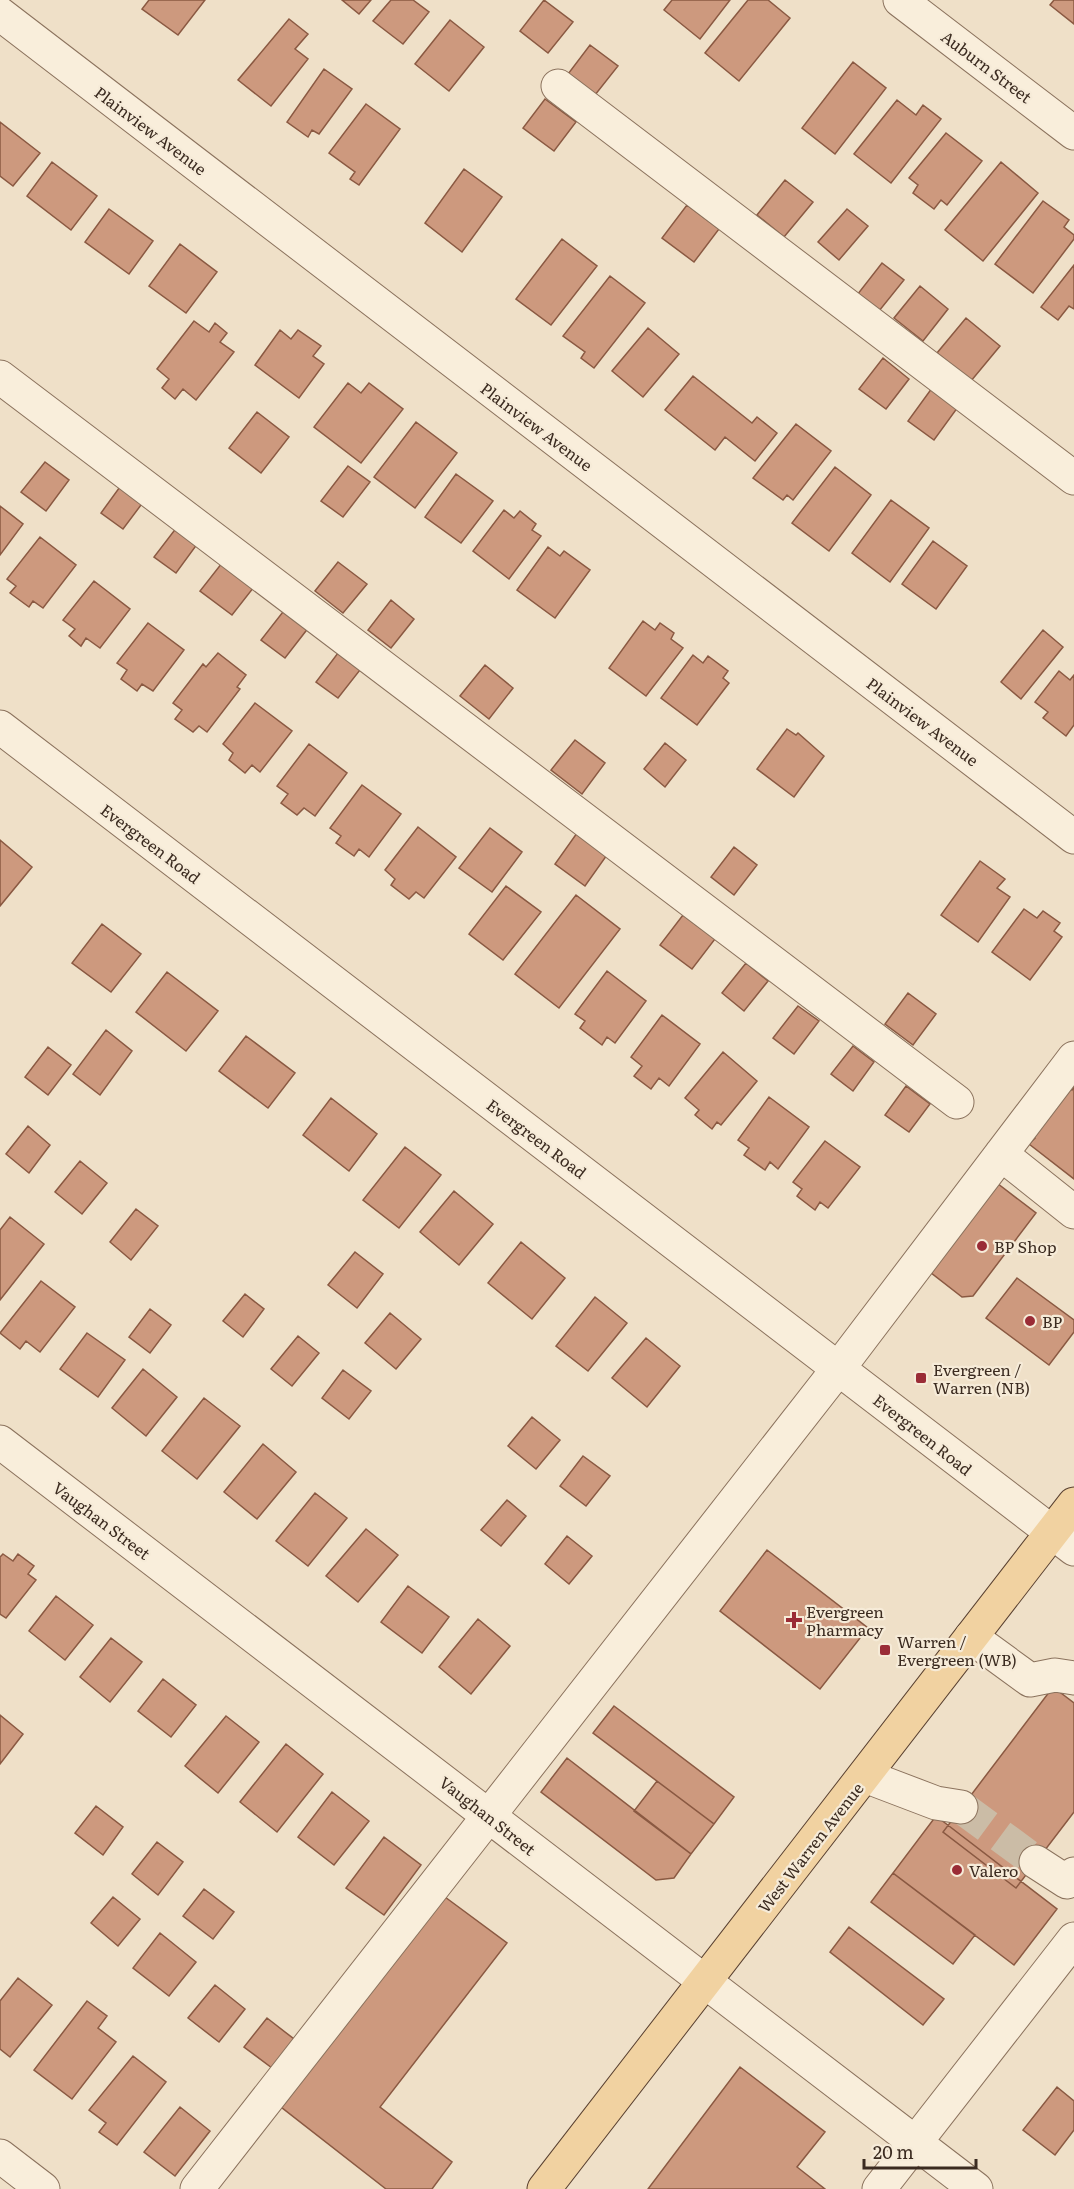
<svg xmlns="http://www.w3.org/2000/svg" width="1074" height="2189" font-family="Literata,serif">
  <rect width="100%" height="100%" fill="#efe0c8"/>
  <path fill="#cd997e" stroke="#8a5942" stroke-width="1.5" d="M 149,0 L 205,0 L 178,35 L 142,9 Z
    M 342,0 L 371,0 L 359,14 Z
    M 391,0 L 413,0 L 429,12 L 403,44 L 373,21 Z
    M 544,0 L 573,22 L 548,53 L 520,31 Z
    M 672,0 L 730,0 L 700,39 L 664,10 Z
    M 748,0 L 768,0 L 790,18 L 739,81 L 705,53 Z
    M 1054,0 L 1074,0 L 1074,24 L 1050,5 Z
    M 289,19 L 308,34 L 295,49 L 308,59 L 271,106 L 238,80 Z
    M 450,20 L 484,47 L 449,91 L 415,64 Z
    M 590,45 L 618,66 L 595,95 L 568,74 Z
    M 853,62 L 886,88 L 835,154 L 802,128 Z
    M 324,69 L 352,89 L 319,134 L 312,130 L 308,137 L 287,122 Z
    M 545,99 L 576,122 L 554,151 L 523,128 Z
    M 897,100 L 916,115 L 923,105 L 941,119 L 891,183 L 854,154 Z
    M 366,104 L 400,129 L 359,185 L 350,179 L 355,172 L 329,153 Z
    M 0,122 L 40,153 L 13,186 L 0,176 Z
    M 946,133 L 982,161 L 947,205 L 941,200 L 934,209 L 913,193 L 918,185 L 909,178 Z
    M 52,162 L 97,196 L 71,230 L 27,196 Z
    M 1001,162 L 1038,193 L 983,261 L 945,230 Z
    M 464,169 L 502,197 L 462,252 L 425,223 Z
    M 785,180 L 813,202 L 784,237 L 757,215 Z
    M 1043,201 L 1069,220 L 1064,227 L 1074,235 L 1074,239 L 1033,293 L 995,264 Z
    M 687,205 L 719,229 L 694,262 L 662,238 Z
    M 109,209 L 153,241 L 129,274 L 85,242 Z
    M 847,209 L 868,226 L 839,260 L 818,242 Z
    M 562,239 L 597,266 L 551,325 L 516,299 Z
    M 180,244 L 217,272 L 186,313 L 149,286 Z
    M 882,263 L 904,280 L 879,311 L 857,295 Z
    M 1074,265 L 1074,309 L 1069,306 L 1058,320 L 1041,307 Z
    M 610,276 L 645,303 L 594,368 L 581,358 L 585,352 L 563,336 Z
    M 920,286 L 948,309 L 923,341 L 894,318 Z
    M 966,318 L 1000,346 L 971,381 L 937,353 Z
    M 194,321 L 209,332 L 215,323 L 227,333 L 220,342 L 234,352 L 196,400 L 183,389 L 175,399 L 162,388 L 169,379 L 157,369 Z
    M 648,328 L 679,354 L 643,397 L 612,371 Z
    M 280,330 L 291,339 L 298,330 L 321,346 L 313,356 L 324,364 L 299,398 L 255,365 Z
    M 883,358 L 909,379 L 886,409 L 859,389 Z
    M 693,376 L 752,423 L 757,417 L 777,433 L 755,461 L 725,437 L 715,450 L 665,410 Z
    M 348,383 L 361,393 L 369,383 L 403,409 L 361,463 L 314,427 Z
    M 932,388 L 958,407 L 934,440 L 908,421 Z
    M 257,412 L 289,437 L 261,473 L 229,448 Z
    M 416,422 L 457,453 L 415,508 L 374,477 Z
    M 796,424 L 831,451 L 793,500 L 787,495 L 783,500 L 753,478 Z
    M 45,462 L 69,480 L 46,511 L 21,492 Z
    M 348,466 L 370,482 L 343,517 L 321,501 Z
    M 835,467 L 871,495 L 829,551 L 792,523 Z
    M 456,474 L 493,501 L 461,543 L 425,517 Z
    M 122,484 L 144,501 L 123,529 L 101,513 Z
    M 891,500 L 929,528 L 890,582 L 852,553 Z
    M 0,506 L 23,524 L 0,555 Z
    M 504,510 L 514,518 L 520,511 L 536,524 L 532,530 L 541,536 L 509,579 L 473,551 Z
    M 177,527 L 198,543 L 176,573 L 154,557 Z
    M 40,537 L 76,565 L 43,608 L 33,601 L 29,607 L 10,593 L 16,586 L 7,579 Z
    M 933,541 L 967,566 L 936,609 L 902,584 Z
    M 548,547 L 560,556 L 564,551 L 590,570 L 555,618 L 517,590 Z
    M 338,562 L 367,584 L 343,613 L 315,591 Z
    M 222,563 L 254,587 L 232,615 L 200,591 Z
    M 94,581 L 130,609 L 100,648 L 86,638 L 81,646 L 69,636 L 75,629 L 63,620 Z
    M 391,600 L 414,619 L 391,648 L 368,630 Z
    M 286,608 L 309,627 L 285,658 L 261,640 Z
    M 643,621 L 655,630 L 660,623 L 674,633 L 671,639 L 683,648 L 646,696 L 609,668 Z
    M 148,623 L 184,650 L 153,691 L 142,684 L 137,691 L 121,679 L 127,670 L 117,663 Z
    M 1043,630 L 1063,647 L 1021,699 L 1001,682 Z
    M 218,653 L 246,675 L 237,687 L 240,689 L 207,732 L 199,726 L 193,732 L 175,719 L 182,710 L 173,703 L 203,664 L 206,667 Z
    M 338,653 L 360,670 L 338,698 L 316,682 Z
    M 693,655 L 703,663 L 708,656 L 728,671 L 723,678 L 729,683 L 697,725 L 661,698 Z
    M 485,665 L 513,688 L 489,719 L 460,696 Z
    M 1059,671 L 1070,680 L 1074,675 L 1074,725 L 1066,736 L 1043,718 L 1048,712 L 1035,702 Z
    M 255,703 L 292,731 L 260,772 L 252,765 L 245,773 L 229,760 L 233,753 L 223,744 Z
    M 787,729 L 796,735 L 798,733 L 824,756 L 794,797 L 757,769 Z
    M 575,740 L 605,763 L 582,794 L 551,770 Z
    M 665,743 L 686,760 L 665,787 L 644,769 Z
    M 309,744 L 347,773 L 315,816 L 304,808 L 297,815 L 281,803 L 288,794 L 277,786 Z
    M 362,785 L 401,814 L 369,857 L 359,849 L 354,856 L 336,843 L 341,836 L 330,828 Z
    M 418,827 L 456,857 L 424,898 L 416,892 L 409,899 L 391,885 L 395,879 L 385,870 Z
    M 490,828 L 522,852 L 492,892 L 459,868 Z
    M 577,833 L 607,855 L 585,886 L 555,864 Z
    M 0,840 L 32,867 L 0,906 Z
    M 734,847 L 757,865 L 734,895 L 711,877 Z
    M 980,861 L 1005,879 L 997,888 L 1010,897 L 978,942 L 941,915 Z
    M 506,886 L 541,912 L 503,960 L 469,934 Z
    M 576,895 L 620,929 L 559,1008 L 515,974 Z
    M 1024,909 L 1037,918 L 1043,911 L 1060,923 L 1054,931 L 1062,937 L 1030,980 L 992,952 Z
    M 683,915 L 715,939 L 692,969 L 660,945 Z
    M 102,924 L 141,954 L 111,992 L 72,963 Z
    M 746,963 L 768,981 L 744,1011 L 722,993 Z
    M 607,971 L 646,1001 L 615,1043 L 607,1037 L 602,1045 L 580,1028 L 585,1021 L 575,1014 Z
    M 167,972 L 218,1011 L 186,1051 L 136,1012 Z
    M 908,993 L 936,1014 L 913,1045 L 885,1024 Z
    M 798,1006 L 819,1021 L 794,1054 L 773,1038 Z
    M 662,1015 L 700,1044 L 669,1086 L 659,1078 L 651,1089 L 634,1076 L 642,1066 L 631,1057 Z
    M 106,1030 L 132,1051 L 100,1095 L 73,1074 Z
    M 246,1036 L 295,1073 L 268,1108 L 219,1071 Z
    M 853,1046 L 874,1062 L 853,1091 L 831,1074 Z
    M 48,1047 L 71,1065 L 48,1095 L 25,1077 Z
    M 723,1052 L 757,1081 L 721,1125 L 717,1122 L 712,1129 L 695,1115 L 699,1110 L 685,1098 Z
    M 1066,1084 L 1072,1090 L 1074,1087 L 1074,1179 L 1029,1144 L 1035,1138 L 1028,1133 Z
    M 906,1086 L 930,1104 L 909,1132 L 885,1115 Z
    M 769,1097 L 809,1127 L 778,1169 L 770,1162 L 765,1170 L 744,1155 L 749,1148 L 738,1140 Z
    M 331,1098 L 377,1134 L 349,1171 L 303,1135 Z
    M 28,1126 L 50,1145 L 29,1173 L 6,1154 Z
    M 825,1141 L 860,1167 L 828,1208 L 820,1202 L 815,1210 L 797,1196 L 802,1189 L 793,1182 Z
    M 405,1147 L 441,1175 L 399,1228 L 363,1200 Z
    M 80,1161 L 107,1183 L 82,1214 L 55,1192 Z
    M 993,1180 L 1036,1213 L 973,1296 L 962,1297 L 926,1269 Z
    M 454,1191 L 493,1224 L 459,1265 L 420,1232 Z
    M 136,1209 L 158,1226 L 131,1260 L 110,1242 Z
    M 10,1217 L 44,1244 L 0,1300 L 0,1230 Z
    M 521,1242 L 565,1278 L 532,1319 L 488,1283 Z
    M 355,1252 L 383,1274 L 357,1308 L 328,1285 Z
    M 1017,1278 L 1074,1320 L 1074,1332 L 1049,1365 L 986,1318 Z
    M 41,1281 L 75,1307 L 40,1352 L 26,1341 L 20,1349 L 0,1333 Z
    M 245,1294 L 264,1309 L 243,1337 L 223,1321 Z
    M 595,1297 L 627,1323 L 588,1371 L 556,1346 Z
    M 150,1309 L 171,1325 L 150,1353 L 129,1337 Z
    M 390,1313 L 421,1339 L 396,1369 L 365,1343 Z
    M 87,1333 L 125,1360 L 98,1397 L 60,1369 Z
    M 298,1336 L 319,1353 L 292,1386 L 271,1369 Z
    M 646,1338 L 680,1366 L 647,1407 L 612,1378 Z
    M 143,1369 L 177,1397 L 146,1436 L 112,1408 Z
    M 343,1370 L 371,1391 L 349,1419 L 322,1398 Z
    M 204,1398 L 240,1426 L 197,1479 L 162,1451 Z
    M 532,1417 L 560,1440 L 536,1469 L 508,1446 Z
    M 263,1444 L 296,1472 L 257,1519 L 224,1492 Z
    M 583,1456 L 610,1476 L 586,1506 L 560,1486 Z
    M 315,1493 L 347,1518 L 308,1566 L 276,1541 Z
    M 507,1500 L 526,1516 L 501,1546 L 481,1530 Z
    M 366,1529 L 398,1555 L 358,1602 L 326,1576 Z
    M 567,1536 L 592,1556 L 569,1584 L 545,1564 Z
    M 767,1550 L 868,1628 L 820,1689 L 720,1611 Z
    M 3,1554 L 13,1561 L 18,1554 L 34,1566 L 28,1574 L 36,1580 L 6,1618 L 0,1614 L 0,1557 Z
    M 408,1586 L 449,1617 L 422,1653 L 381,1622 Z
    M 56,1596 L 93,1625 L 65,1660 L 29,1631 Z
    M 478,1619 L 510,1646 L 471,1694 L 439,1667 Z
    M 111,1638 L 142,1662 L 110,1702 L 80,1677 Z
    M 163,1679 L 196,1705 L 171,1737 L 138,1711 Z
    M 1053,1687 L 1074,1703 L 1074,1812 L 1016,1888 L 943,1832 Z
    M 614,1706 L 734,1797 L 714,1824 L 593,1733 Z
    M 0,1715 L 23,1734 L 0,1764 Z
    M 226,1716 L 259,1742 L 218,1793 L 185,1766 Z
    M 286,1744 L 323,1774 L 277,1832 L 240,1802 Z
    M 567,1758 L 691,1854 L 674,1878 L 656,1880 L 541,1792 Z
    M 657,1781 L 714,1824 L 691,1854 L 634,1811 Z
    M 332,1792 L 369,1821 L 334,1865 L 298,1837 Z
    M 96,1806 L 123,1827 L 103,1855 L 75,1833 Z
    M 936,1816 L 1057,1909 L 1014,1965 L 893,1873 Z
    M 384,1837 L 421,1865 L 384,1915 L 346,1888 Z
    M 157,1842 L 183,1862 L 158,1895 L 132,1874 Z
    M 893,1873 L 975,1935 L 953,1964 L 871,1902 Z
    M 204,1889 L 234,1912 L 213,1939 L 183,1916 Z
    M 113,1897 L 140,1919 L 118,1946 L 91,1923 Z
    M 445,1897 L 507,1943 L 380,2107 L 452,2162 L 432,2189 L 386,2189 L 281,2107 Z
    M 849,1927 L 944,1999 L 923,2025 L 830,1952 Z
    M 160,1933 L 196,1962 L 169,1996 L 133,1968 Z
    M 18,1978 L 52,2005 L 10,2057 L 0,2049 L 0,2001 Z
    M 215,1985 L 245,2009 L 219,2042 L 188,2018 Z
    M 87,2001 L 107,2016 L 98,2028 L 116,2042 L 72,2099 L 34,2070 Z
    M 267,2018 L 294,2039 L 272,2068 L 244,2047 Z
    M 133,2056 L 166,2082 L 117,2145 L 99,2132 L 106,2123 L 89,2110 Z
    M 740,2067 L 825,2132 L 797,2167 L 825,2189 L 648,2189 Z
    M 1057,2087 L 1074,2101 L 1074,2130 L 1055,2155 L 1023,2130 Z
    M 180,2107 L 210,2131 L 175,2176 L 144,2152 Z"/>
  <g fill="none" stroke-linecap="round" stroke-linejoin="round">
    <path stroke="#cbbca6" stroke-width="33" stroke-dasharray="33 16" stroke-linecap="butt" d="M 961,1807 L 1036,1862"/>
    <defs>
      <path id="minor" d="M 900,0 L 1074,133
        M 0,14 L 1074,837
        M 558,86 L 1074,478
        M 0,377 L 957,1102
        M 0,727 L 1074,1549
        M 1001,1154 L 1074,1212
        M 0,1442 L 976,2189
        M 971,1637 L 1030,1680 L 1055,1675 L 1074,1678
        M 865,1776 L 936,1803 L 961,1807
        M 1036,1862 L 1067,1882 L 1074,1874
        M 0,2156 L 43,2189
        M 197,2189 L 838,1369 L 1074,1058
        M 879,2189 L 1074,1939"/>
      <path id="major" d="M 544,2189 L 1074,1504"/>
    </defs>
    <use href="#minor" stroke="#8b725d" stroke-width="35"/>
    <use href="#major" stroke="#594030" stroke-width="35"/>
    <use href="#minor" stroke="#f9eedb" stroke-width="33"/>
    <use href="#major" stroke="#f1d2a1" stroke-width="33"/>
  </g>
  <g fill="#9a2c36" stroke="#f6ebd8" stroke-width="2">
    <circle cx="982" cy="1246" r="6"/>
    <circle cx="1030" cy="1321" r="6"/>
    <rect x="915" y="1372" width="12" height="12" rx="3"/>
    <path d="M791 1611h6v6h6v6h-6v6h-6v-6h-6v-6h6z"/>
    <rect x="879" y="1644" width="12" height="12" rx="3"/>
    <circle cx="957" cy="1870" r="6"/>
  </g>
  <g text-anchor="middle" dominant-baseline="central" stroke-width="4.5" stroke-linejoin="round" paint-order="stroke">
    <g font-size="16" fill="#3b2b20" stroke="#f6ebd8">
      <text transform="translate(987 66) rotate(37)">Auburn Street</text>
      <text transform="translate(151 130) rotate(37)">Plainview Avenue</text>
      <text transform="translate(537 426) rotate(37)">Plainview Avenue</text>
      <text transform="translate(923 721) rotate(37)">Plainview Avenue</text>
      <text transform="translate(151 843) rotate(37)">Evergreen Road</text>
      <text transform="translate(537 1138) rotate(37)">Evergreen Road</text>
      <text transform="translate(923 1434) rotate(38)">Evergreen Road</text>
      <text transform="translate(102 1520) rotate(37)">Vaughan Street</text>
      <text transform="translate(488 1815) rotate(38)">Vaughan Street</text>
      <text transform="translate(810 1847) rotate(-52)">West Warren Avenue</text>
    </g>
    <g font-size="16" fill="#3b2b20" stroke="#f6ebd8" text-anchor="start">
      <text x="994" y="1246">BP Shop</text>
      <text x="1042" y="1321">BP</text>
      <text x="933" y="1369">Evergreen /<tspan x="933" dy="18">Warren (NB)</tspan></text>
      <text x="806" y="1611">Evergreen<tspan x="806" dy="18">Pharmacy</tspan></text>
      <text x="897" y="1641">Warren /<tspan x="897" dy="18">Evergreen (WB)</tspan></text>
      <text x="969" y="1870">Valero</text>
    </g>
  </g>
  <path d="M864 2159v9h112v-9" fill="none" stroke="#3b2b20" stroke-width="3"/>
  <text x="873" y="2159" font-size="18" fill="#3b2b20" stroke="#f6ebd8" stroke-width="4.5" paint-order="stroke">20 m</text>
</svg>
